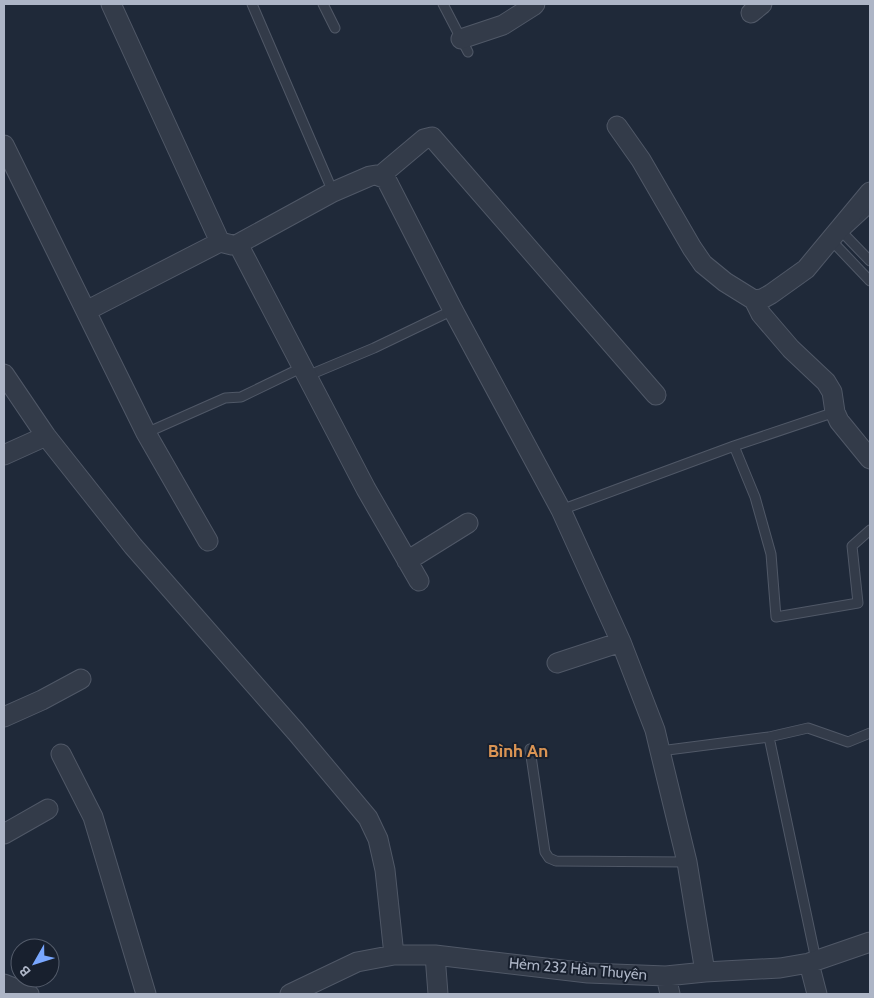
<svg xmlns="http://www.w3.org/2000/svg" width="874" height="998" font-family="Cabin,sans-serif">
  <rect width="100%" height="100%" fill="#1f2939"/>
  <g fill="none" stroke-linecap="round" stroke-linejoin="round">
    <defs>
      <path id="lane" d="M 252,4 L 333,192
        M 323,4 L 335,28
        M 443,4 L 468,52
        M 870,208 L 843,233 L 870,261
        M 831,240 L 870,281
        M 307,376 L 374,348 L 453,310
        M 146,433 L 225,398 L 241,397 L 303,367
        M 734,446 L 755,497 L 771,554 L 776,617 L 858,603 L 852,546 L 870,530
        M 561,510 L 734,446 L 835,412
        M 769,737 L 808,728 L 848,742 L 870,733
        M 530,749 L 545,852 L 549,858 L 556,861 L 687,862
        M 660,751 L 769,737 L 816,960"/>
      <path id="street" d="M 111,4 L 220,242
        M 751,13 L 762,4
        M 461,39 L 503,25 L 533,6 L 535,4
        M 617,126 L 641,160 L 692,248 L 703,264 L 725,282 L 754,300 L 762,299 L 771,294 L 806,269 L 870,192
        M 4,145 L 146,433 L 208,541
        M 380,176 L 424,139 L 432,137 L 656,395
        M 238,244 L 366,489 L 419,581
        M 754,300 L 761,314 L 791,349 L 826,382 L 832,392 L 835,412 L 839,421 L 870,459
        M 86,311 L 220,242 L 232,245 L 238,244 L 333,192 L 370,176 L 376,175 L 386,179 L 453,310 L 561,510 L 621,642 L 655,730 L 660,751 L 687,862 L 705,972
        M 4,374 L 46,436 L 133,546 L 296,732 L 368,818 L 378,839 L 385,870 L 394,955
        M 4,455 L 46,436
        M 407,561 L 468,523
        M 557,663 L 621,642
        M 4,717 L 42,700 L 81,679
        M 61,754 L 93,817 L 146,994
        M 4,834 L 48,809
        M 435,955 L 438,994
        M 809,963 L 817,994
        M 666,976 L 670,994
        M 4,984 L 29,994
        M 290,994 L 357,962 L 394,955 L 435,955 L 588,973 L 666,976 L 705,972 L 780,968 L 809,963 L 870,942"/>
    </defs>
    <use href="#lane" stroke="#505867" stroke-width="11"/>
    <use href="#street" stroke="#505867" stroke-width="21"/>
    <use href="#lane" stroke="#333b49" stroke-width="9"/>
    <use href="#street" stroke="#333b49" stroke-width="19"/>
  </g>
  <g text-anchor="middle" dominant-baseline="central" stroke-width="4" stroke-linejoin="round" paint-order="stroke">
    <g font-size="15" fill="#adb5c6" stroke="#18202e">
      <text transform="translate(578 969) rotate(5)">Hẻm 232 Hàn Thuyên</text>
    </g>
    <g font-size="18" font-weight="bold" fill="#da9454" stroke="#18202e">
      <text x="518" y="751">Bình An</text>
    </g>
  </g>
  <rect width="874" height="998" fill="none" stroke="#adb5c6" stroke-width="10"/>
  <g transform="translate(35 963) rotate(231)"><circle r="24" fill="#18202e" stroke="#545c6b"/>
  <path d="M0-4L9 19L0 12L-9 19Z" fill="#79a7ff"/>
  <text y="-8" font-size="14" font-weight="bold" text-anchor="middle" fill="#adb5c6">B</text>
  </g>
</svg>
